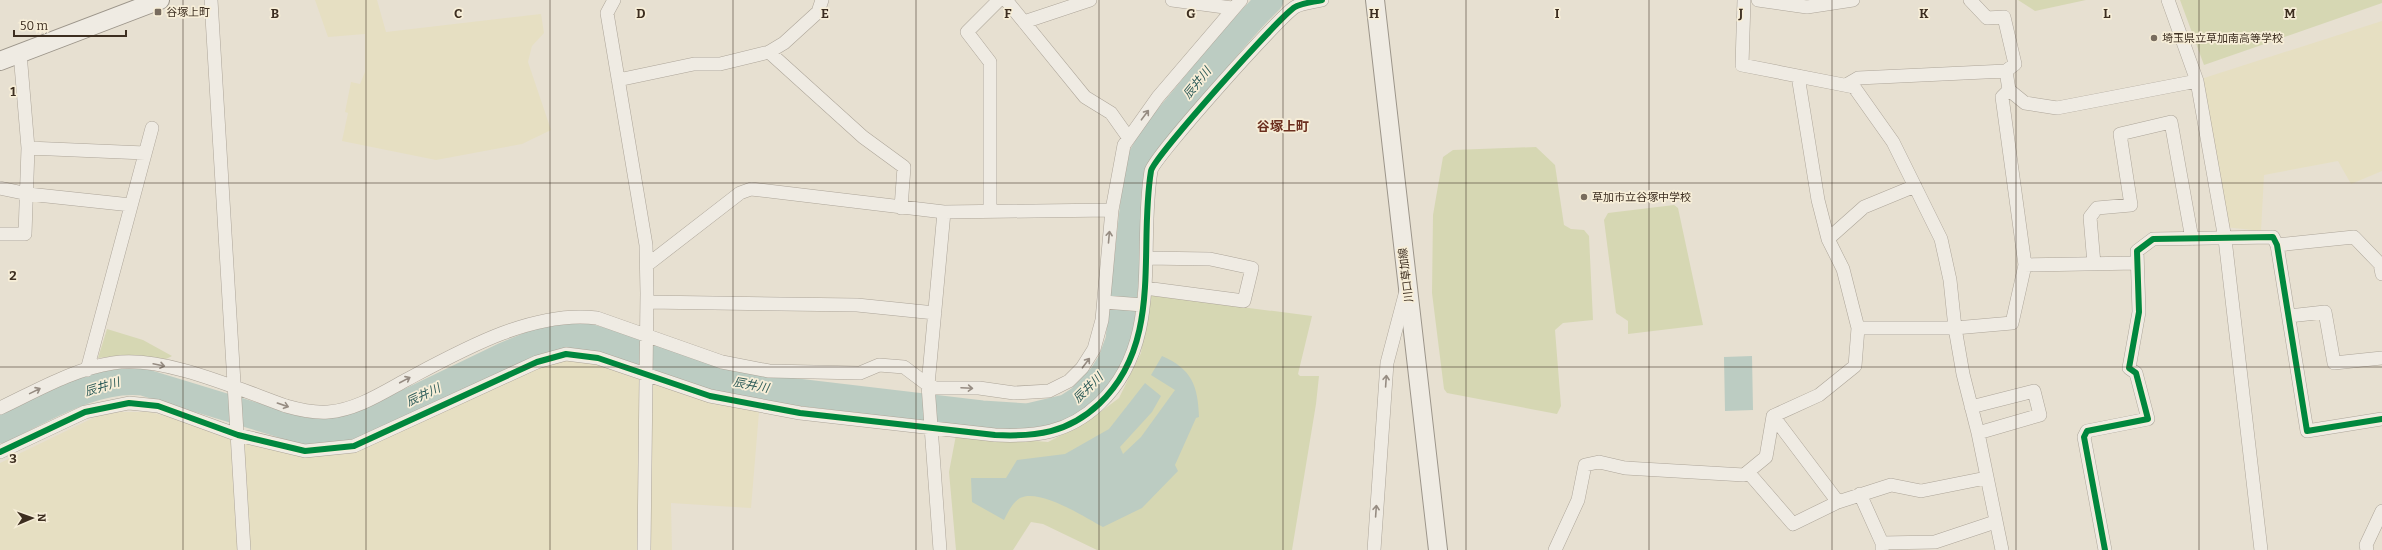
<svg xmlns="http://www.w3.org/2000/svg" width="2382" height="550" font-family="Bitter,'Noto Sans JP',serif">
  <rect width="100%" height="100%" fill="#e7e0d1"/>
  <path fill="#e6dfc2" d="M 315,0 L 377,0 L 386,32 L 541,14 L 544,33 L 532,46 L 528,62 L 551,130 L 522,144 L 436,160 L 342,141 L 348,113 L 345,112 L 351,82 L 360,84 L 365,72 L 365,34 L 328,37 Z
    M 2382,21 L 2382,171 L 2351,184 L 2338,161 L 2264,175 L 2261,231 L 2225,227 L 2201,79 Z
    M 586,359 L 712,401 L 759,412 L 751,508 L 671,503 L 672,550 L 0,550 L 0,463 L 99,415 L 120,412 L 149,412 L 335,454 L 555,360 Z"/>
  <path fill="#d6d7b3" d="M 2018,0 L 2086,0 L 2035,11 Z
    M 2180,0 L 2382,0 L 2382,3 L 2204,65 Z
    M 1536,147 L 1555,165 L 1564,225 L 1571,229 L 1584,230 L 1589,236 L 1593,320 L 1563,323 L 1555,330 L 1561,406 L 1557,414 L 1447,393 L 1444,389 L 1432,293 L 1433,215 L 1443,157 L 1453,150 Z
    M 1674,205 L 1678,208 L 1703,325 L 1628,334 L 1628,321 L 1616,313 L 1604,220 L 1608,213 Z
    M 1148,295 L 1312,316 L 1298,374 L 1300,376 L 1319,376 L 1316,404 L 1292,550 L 1097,550 L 1043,524 L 1031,522 L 1013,550 L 956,550 L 949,472 L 956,435 L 1048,442 L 1087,422 L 1119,398 L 1141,353 Z
    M 107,329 L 143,340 L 172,356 L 166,359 L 123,355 L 98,358 Z"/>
  <path fill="#bcccc2" d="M 1162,356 C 1192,369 1198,386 1199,417 L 1196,418 L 1175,465 L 1178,471 L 1142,508 L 1103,527 C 1084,517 1040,488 1020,498 C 1012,503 1008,512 1004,520 L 972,502 L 971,478 L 1006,478 L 1017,460 L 1065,454 L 1109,429 L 1145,383 L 1161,396 L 1152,412 L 1120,447 L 1123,454 L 1141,437 L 1175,390 L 1151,375 Z
    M 1752,356 L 1753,410 L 1725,411 L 1724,357 Z"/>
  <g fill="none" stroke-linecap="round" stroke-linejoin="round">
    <path stroke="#bcccc2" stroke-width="27" d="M 0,430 C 44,409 94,377 143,382 L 304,431 C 324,432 343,429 363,424 L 506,355 L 543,340 L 581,335 L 630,349 L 699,373 L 747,386 L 982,414 L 1028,417 L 1066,408 L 1080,399 L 1102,376 L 1111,362 L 1119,340 L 1138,164 C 1153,133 1170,116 1191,90 C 1217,59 1241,28 1270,0"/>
    <defs>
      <path id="minor" d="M 211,0 L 244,550
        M 614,0 L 607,13 L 646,245 L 647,293 L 644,550
        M 1006,0 L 1085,97 L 1111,113 L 1128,137
        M 1172,0 L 1232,8
        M 1744,0 L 1742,65 L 1854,87 L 1893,142 L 1941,239 L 1950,280 L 1955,328 L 1963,374 L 1978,433 L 2002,550
        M 1758,0 L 1807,7 L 1853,0
        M 2168,0 L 2197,81 L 2225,239 L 2261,550
        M 1024,22 L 1090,0
        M 769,52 L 863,137 L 904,167 L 901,208
        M 618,80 L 694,64 L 720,64 L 769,52 L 784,43 L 818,12 L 822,0
        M 1846,85 L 1858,78 L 2006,71 L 2015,64 L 2004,17 L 1987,18 L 1970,0
        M 2009,90 L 2025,103 L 2057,108 L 2197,81
        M 28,148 L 145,153
        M 0,188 L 28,194 L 131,205
        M 990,210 L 990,62 L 967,32 L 999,0
        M 0,234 L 25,234 L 28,148 L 20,53
        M 1828,239 L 1864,207 L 1915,186
        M 2277,245 L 2354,237 L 2380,264 L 2382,274
        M 2094,264 L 2090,217 L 2097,208 L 2131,205 L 2120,134 L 2171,122 L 2192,239
        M 647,265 L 740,193 L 751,189 L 944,212 L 1112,210
        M 2025,265 L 2137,263
        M 1145,288 L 1244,301 L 1252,268 L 1210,259 L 1146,258
        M 647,302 L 857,305 L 935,313
        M 1104,302 L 1143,305
        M 2289,316 L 2325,312 L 2334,363 L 2382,358
        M 1858,328 L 1955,328 L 2012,323 L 2025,265 L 2002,97 L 2009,90 L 2006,71
        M 87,370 L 152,128
        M 1971,407 L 2034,391 L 2040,415 L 1978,433
        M 0,408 C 36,391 73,369 113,363 C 163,355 238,389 286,406 C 300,410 314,413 328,412 C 356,410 382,393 406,380 C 462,350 533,310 597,318 L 722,362 L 769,371 L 860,373 L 879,365 L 904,367 L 928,385 L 936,388 L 979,388 L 1014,393 L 1049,391 L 1069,381 L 1082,368 L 1094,349 L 1102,320 L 1112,210 L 1124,145 L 1158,97 L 1241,0
        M 1773,416 L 1838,502
        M 0,452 L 85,412 L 129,403 L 158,406 L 238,435 L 305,451 L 354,446 L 537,362 L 566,354 L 598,358 L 710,396 L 800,413 L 995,435 C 1036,437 1068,433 1099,404 C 1164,343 1138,249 1151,171 C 1153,158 1280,16 1295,7 C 1302,3 1314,2 1322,0
        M 1748,472 L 1793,524 L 1838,502 L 1891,485 L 1921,491 L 1986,478
        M 1860,494 L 1882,543 L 1882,550
        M 1882,543 L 1935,542 L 1995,522
        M 940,550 L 928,385 L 944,212
        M 1374,550 L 1387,363 L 1406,291
        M 1555,550 L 1578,500 L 1585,465 L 1599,462 L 1625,468 L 1744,475 L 1766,457 L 1773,416 L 1819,395 L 1855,366 L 1858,328 L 1843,269 L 1828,239 L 1818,200 L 1798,76
        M 2105,550 L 2084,437 L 2087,431 L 2148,419 L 2136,373 L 2129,368 L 2139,312 L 2137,251 L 2153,239 L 2273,237 L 2277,245 L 2307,431 L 2382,419
        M 2367,550 L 2366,545 L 2382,511"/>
      <path id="secondary" d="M 1375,0 L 1438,550
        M 0,61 L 160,0"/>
    </defs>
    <use href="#minor" stroke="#ada599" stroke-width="14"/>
    <use href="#secondary" stroke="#9c958a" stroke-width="20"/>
    <use href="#minor" stroke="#efebe3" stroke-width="13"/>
    <use href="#secondary" stroke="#efebe3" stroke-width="18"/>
    <defs>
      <path id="cycleway" d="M 0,452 L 85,412 L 129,403 L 158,406 L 238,435 L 305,451 L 354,446 L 537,362 L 566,354 L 598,358 L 710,396 L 800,413 L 995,435 C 1036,437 1068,433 1099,404 C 1164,343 1138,249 1151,171 C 1153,158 1280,16 1295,7 C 1302,3 1314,2 1322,0
        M 2105,550 L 2084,437 L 2087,431 L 2148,419 L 2136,373 L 2129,368 L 2139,312 L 2137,251 L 2153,239 L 2273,237 L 2277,245 L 2307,431 L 2382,419"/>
    </defs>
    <use href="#cycleway" stroke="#f7eed8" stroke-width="8"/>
    <use href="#cycleway" stroke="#00873e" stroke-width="6"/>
  </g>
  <defs><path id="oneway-shaft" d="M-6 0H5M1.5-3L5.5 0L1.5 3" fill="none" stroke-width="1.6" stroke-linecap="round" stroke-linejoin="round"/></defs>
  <g stroke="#968c82">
    <use href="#oneway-shaft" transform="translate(1145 115) rotate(-53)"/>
    <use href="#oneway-shaft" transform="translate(1109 237) rotate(-85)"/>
    <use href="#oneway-shaft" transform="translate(1086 363) rotate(-53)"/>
    <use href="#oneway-shaft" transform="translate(159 365) rotate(12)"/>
    <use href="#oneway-shaft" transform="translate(405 380) rotate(-28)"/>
    <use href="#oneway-shaft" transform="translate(1386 381) rotate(-86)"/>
    <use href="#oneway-shaft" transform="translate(967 388) rotate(3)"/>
    <use href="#oneway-shaft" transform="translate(35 391) rotate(-26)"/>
    <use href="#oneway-shaft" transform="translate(283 405) rotate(19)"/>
    <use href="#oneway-shaft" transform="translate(1376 511) rotate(-86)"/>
  </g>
  <path fill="none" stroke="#3d2e20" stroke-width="1" stroke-opacity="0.55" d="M 183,0 L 183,550M 366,0 L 366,550M 550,0 L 550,550M 733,0 L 733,550M 916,0 L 916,550M 1099,0 L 1099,550M 1283,0 L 1283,550M 1466,0 L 1466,550M 1649,0 L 1649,550M 1832,0 L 1832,550M 2016,0 L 2016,550M 2199,0 L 2199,550M 0,183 L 2382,183M 0,367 L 2382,367"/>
  <g fill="#786c5e" stroke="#f7eed8" stroke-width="1.5">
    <rect x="154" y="8" width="8" height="8" rx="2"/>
    <circle cx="2154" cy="38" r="4"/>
    <circle cx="1584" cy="197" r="4"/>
  </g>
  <g text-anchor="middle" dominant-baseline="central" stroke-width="3.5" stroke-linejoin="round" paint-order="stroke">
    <g font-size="11" fill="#3d2e20" stroke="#f7eed8" text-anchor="start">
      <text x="166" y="12">谷塚上町</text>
      <text x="2162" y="38">埼玉県立草加南高等学校</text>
      <text x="1592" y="197">草加市立谷塚中学校</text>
    </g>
    <g font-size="11" fill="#3d2e20" stroke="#f7eed8">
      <text transform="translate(1406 275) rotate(-97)">川口草加線</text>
    </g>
    <g font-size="12" font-style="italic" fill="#2f5d5a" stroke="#f7eed8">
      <text transform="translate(1197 83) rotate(-51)">辰井川</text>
      <text transform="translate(751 385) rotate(11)">辰井川</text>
      <text transform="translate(102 387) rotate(-17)">辰井川</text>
      <text transform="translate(1088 388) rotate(-45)">辰井川</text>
      <text transform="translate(423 395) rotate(-25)">辰井川</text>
    </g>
    <g font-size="13" font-weight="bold" fill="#6b2e1e" stroke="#f7eed8">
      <text x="1283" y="126">谷塚上町</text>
    </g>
  </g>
  <g font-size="13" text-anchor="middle" font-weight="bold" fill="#3d2e20" stroke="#f7eed8" stroke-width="3.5" stroke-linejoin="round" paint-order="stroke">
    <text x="275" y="18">B</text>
    <text x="458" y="18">C</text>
    <text x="641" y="18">D</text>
    <text x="825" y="18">E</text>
    <text x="1008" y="18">F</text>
    <text x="1191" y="18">G</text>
    <text x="1374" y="18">H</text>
    <text x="1557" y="18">I</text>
    <text x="1741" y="18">J</text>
    <text x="1924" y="18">K</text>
    <text x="2107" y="18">L</text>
    <text x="2290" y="18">M</text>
    <text x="13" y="96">1</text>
    <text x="13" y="280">2</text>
    <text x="13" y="463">3</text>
  </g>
  <g transform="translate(32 518) rotate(88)" stroke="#f7eed8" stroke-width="3" paint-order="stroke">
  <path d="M0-3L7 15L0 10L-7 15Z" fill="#3d2e20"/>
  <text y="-6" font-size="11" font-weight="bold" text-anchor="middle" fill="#3d2e20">N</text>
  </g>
  <path d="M14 30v6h112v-6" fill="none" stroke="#3d2e20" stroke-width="2"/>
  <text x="20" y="30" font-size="12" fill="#3d2e20" stroke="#f7eed8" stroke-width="3" paint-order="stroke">50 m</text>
</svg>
